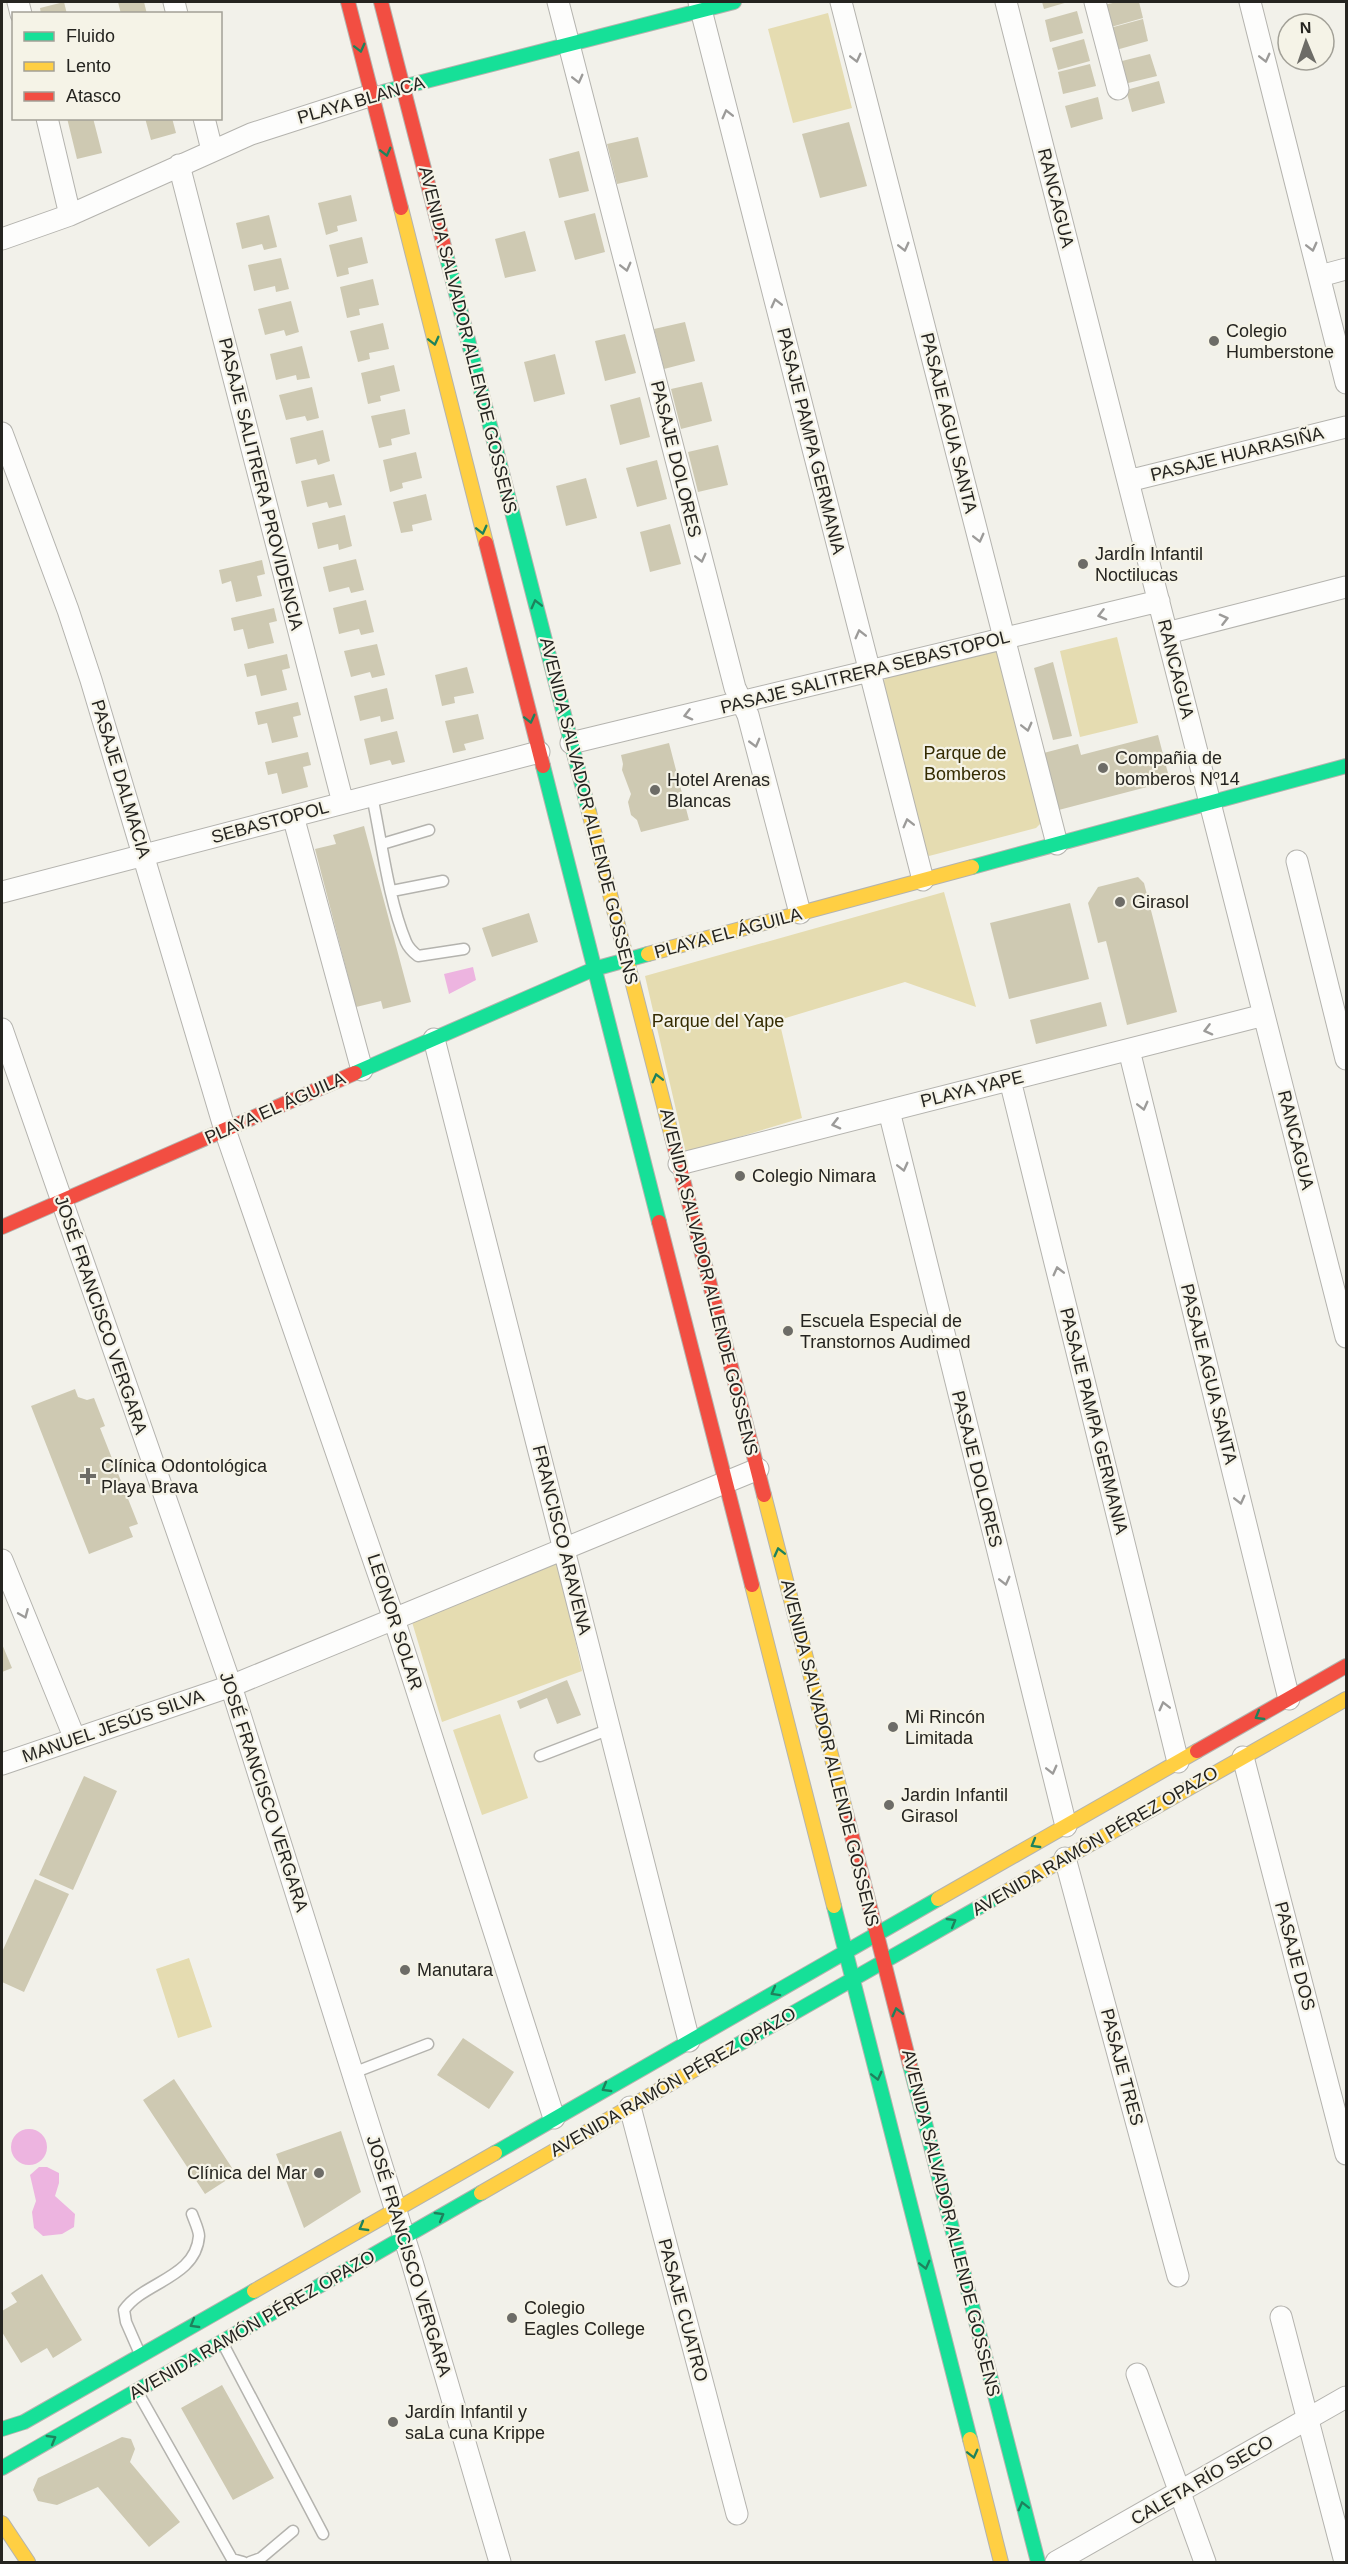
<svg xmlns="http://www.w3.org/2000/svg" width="1348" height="2564" font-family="Helvetica,sans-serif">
  <rect width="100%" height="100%" fill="#f2f1ea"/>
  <path fill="#e5dcb1" d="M 828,13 L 852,108 L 793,123 L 768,29 Z
    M 1117,637 L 1138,723 L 1080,737 L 1060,651 Z
    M 992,646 L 1002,652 L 1043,821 L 1036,828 L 929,856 L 922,851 L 882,684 L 889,672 Z
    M 944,892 L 976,1007 L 905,982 L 779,1020 L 802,1118 L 686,1153 L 645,976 Z
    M 558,1562 L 582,1671 L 442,1722 L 412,1622 Z
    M 500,1714 L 528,1798 L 482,1815 L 453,1730 Z
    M 189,1958 L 212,2027 L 178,2038 L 156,1969 Z"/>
  <path fill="#edb4e0" d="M 473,967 L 476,980 L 449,994 L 444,974 Z
    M11 2147a18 18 0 1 1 36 0a18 18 0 1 1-36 0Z
    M 39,2167 L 47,2167 L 59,2173 L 59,2183 L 55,2196 L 75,2214 L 74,2227 L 62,2234 L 43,2236 L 34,2228 L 32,2212 L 36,2201 L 30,2175 Z"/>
  <path fill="#cec9b2" d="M 64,2 L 67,14 L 41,14 L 40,8 Z
    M 118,2 L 144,2 L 147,14 L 121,14 Z
    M 1042,2 L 1068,2 L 1044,9 Z
    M 1117,2 L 1139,2 L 1143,18 L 1111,27 L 1104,5 Z
    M 1077,11 L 1083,33 L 1050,42 L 1045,20 Z
    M 1143,19 L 1148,41 L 1116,50 L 1110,28 Z
    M 1084,39 L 1090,61 L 1058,70 L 1052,48 Z
    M 1150,54 L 1157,76 L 1124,84 L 1118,62 Z
    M 1090,64 L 1096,86 L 1063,94 L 1058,72 Z
    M 1159,81 L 1165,103 L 1132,112 L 1126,90 Z
    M 1098,97 L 1103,119 L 1071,128 L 1065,106 Z
    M 67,118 L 93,118 L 102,153 L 77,159 Z
    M 145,118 L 172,118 L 176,133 L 151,140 Z
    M 849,122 L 867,186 L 820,198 L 802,134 Z
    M 638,137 L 648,177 L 617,184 L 607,144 Z
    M 579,151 L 589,191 L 559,198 L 549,159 Z
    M 351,195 L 357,221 L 337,226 L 338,231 L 326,235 L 318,203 Z
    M 595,213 L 605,252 L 575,260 L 564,221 Z
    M 269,215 L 277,247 L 264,250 L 262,244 L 242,249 L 236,223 Z
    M 525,231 L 536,271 L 505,278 L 495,239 Z
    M 362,237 L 368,263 L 348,268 L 349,274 L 337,277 L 329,245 Z
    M 281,258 L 289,289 L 276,292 L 275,286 L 254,291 L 248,265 Z
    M 373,279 L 379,305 L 359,309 L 360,315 L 347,318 L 340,287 Z
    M 291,301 L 299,332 L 286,336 L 284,330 L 265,335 L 258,309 Z
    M 685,322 L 695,361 L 664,369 L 654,329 Z
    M 383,323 L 389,349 L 369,353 L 370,359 L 358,362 L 350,331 Z
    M 625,334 L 636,373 L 605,381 L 595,341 Z
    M 302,346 L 310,378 L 297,380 L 296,375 L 276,380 L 270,354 Z
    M 555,354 L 565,394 L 534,402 L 524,362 Z
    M 394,365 L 400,391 L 380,396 L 381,401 L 368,404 L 361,373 Z
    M 702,382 L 712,421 L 681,429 L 671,389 Z
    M 312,387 L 319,418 L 307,421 L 305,416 L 286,420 L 279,395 Z
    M 640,397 L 650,437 L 620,445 L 610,405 Z
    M 405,409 L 410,434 L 391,439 L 392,445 L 379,448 L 371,416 Z
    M 323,430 L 330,461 L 318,465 L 316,459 L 296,464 L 290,438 Z
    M 718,445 L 728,485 L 698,492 L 688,452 Z
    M 416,452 L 422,478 L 402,483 L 403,488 L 390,492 L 383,460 Z
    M 657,460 L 667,499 L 637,507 L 626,468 Z
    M 334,474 L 342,505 L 329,508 L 327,502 L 307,507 L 301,481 Z
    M 586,478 L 597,518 L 566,526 L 556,486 Z
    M 426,494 L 432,520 L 412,525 L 413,531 L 401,533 L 393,502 Z
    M 345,515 L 352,546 L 339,550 L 338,544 L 318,549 L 312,523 Z
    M 670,524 L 681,564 L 650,572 L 640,532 Z
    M 356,559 L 364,590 L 351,593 L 349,587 L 329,592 L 323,567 Z
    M 262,560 L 265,574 L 257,576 L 262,596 L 236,602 L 231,581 L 222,584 L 219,570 Z
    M 366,600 L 374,632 L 361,635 L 359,629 L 339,634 L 333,608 Z
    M 274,608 L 277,621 L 269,623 L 274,643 L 248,649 L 243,629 L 234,631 L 231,618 Z
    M 377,644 L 385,675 L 372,678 L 370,672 L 351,677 L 344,651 Z
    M 287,654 L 290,668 L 282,670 L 287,690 L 261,696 L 256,675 L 247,677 L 244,664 Z
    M 1053,662 L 1072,736 L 1053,740 L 1034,668 Z
    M 467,667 L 474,693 L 454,697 L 455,703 L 442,706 L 435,675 Z
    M 387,688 L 394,719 L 381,722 L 380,716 L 360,721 L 354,696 Z
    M 298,702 L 301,715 L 293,717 L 298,737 L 272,743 L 267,723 L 258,725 L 255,712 Z
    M 478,714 L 484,739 L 464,744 L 466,750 L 453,753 L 445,721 Z
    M 397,731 L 405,762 L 392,765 L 390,760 L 370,765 L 364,739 Z
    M 1158,735 L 1170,781 L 1051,812 L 1036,755 L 1078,744 L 1081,755 Z
    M 669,743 L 689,820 L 641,832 L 637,820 L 631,815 L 628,802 L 631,794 L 622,770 L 623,764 L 621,755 Z
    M 308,752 L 311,765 L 303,767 L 308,787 L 282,794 L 277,773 L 268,775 L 265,762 Z
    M 364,826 L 411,1002 L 383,1009 L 381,1001 L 356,1007 L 315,849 L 336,844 L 333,835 Z
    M 1138,877 L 1144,883 L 1177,1012 L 1127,1025 L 1106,941 L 1098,943 L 1088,903 L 1098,887 Z
    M 1070,903 L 1089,979 L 1009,999 L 990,923 Z
    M 529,913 L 538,942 L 492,957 L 482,928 Z
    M 1101,1002 L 1107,1026 L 1036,1044 L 1030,1020 Z
    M 75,1389 L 78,1397 L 87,1400 L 94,1398 L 105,1426 L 100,1428 L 138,1524 L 129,1527 L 133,1537 L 89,1554 L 31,1406 Z
    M 2,1644 L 12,1668 L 2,1672 Z
    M 567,1680 L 581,1715 L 557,1724 L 547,1698 L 520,1709 L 517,1701 Z
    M 84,1776 L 117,1791 L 73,1890 L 39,1875 Z
    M 35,1879 L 69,1894 L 24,1992 L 2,1982 L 2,1952 Z
    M 463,2038 L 514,2072 L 489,2109 L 437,2075 Z
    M 174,2079 L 236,2174 L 205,2194 L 143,2100 Z
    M 341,2131 L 361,2192 L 304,2228 L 276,2154 Z
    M 42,2274 L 82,2340 L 53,2358 L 47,2348 L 21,2363 L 2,2332 L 2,2311 L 17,2302 L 11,2293 Z
    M 222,2385 L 274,2478 L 233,2500 L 181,2408 Z
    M 122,2437 L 131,2439 L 135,2449 L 130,2462 L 180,2522 L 149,2547 L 98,2487 L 57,2505 L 38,2501 L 33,2490 L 38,2478 Z"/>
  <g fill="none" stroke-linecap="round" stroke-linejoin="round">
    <defs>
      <path id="lane" d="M 372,796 C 382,843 388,898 406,942 C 409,949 413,952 418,956 L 464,949
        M 382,844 L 429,830
        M 392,891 L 443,881
        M 540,1756 L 610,1729
        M 353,2073 L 428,2044
        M 222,2342 L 323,2534
        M 140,2354 L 126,2322 L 124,2310 C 143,2282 196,2278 199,2236 C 199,2230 194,2220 192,2214
        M 137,2391 L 232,2559 L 243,2562
        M 250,2562 L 261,2558 L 293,2531"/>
      <path id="street" d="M 18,2 L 21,14
        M 174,2 L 177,14
        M 558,2 L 735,688 L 748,715 L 800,913
        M 699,2 L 923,880
        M 841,2 L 1057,844
        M 1006,2 L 1346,1337
        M 1095,2 L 1118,89
        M 1250,2 L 1346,383
        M 47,118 L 70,215
        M 204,118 L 212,150
        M 179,165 L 343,803
        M 2,239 L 70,215 L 251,134 L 372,95
        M 1320,276 L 1346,269
        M 2,433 L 68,610 L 91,680 L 225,1130 L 394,1619 L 554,2118
        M 1128,481 L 1346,427
        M 1167,633 L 1346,587
        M 571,743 L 1159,601
        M 293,816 L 362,1070
        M 1297,861 L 1346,1059
        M 2,892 L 539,752
        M 2,1029 L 231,1686 L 412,2262 L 500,2562
        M 434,1039 L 689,2041
        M 1129,1050 L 1289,1699
        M 1010,1080 L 1178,1762
        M 889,1111 L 1066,1826
        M 679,1164 L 1264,1015
        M 2,1560 L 75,1739
        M 1243,1757 L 1346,2154
        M 2,1764 L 231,1686 L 758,1469
        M 1065,1858 L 1178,2276
        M 630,2107 L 737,2514
        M 1281,2317 L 1345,2562
        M 1137,2374 L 1205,2562
        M 1056,2562 L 1346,2397"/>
      <path id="fast" d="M 383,92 L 734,2
        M 446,254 L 589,812
        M 543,766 L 659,1222
        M 972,867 L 1346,766
        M 355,1073 L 594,969 L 648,954
        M 834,1906 L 970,2439
        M 725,2052 L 1004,1893
        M 910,2065 L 1038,2562
        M 495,2153 L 938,1899
        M 2,2429 L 24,2422 L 254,2291
        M 2,2468 L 481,2193"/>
      <path id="slow" d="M 401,208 L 486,543
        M 589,812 L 672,1137
        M 648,954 L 972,867
        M 764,1495 L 845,1809
        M 752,1585 L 834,1906
        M 1004,1893 L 1346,1699
        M 938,1899 L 1197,1751
        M 481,2193 L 725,2052
        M 254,2291 L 495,2153
        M 970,2439 L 1001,2562
        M 2,2523 L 28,2562"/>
      <path id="jam" d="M 348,2 L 401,208
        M 381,2 L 446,254
        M 486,543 L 543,766
        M 672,1137 L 764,1495
        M 659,1222 L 752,1585
        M 2,1227 L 355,1073
        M 1197,1751 L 1346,1666
        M 845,1809 L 910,2065"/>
    </defs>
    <use href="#lane" stroke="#b4b3ae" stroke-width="13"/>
    <use href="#street" stroke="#b4b3ae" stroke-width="23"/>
    <use href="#fast" stroke="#b4b3ae" stroke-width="16"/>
    <use href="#slow" stroke="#b4b3ae" stroke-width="16"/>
    <use href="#jam" stroke="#b4b3ae" stroke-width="16"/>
    <use href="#lane" stroke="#fdfdfc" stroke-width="10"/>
    <use href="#street" stroke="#fdfdfc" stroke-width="21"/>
    <use href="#fast" stroke="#16e098" stroke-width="14"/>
    <use href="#slow" stroke="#ffcf43" stroke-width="14"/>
    <use href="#jam" stroke="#f24e42" stroke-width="14"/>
  </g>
  <defs><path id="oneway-chevron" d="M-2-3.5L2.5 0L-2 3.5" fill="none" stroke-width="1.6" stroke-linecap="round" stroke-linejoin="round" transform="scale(1.5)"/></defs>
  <g stroke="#1e825c">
    <use href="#oneway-chevron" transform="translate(360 48) rotate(76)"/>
    <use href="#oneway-chevron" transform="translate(386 152) rotate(76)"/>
    <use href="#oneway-chevron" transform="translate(434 341) rotate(76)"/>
    <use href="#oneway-chevron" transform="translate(482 530) rotate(76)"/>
    <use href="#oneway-chevron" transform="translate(536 604) rotate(-104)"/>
    <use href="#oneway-chevron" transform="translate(530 719) rotate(76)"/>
    <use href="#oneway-chevron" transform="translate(657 1078) rotate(-104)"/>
    <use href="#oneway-chevron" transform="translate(779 1552) rotate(-104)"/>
    <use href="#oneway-chevron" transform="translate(1259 1716) rotate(150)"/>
    <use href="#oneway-chevron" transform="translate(1035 1844) rotate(150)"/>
    <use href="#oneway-chevron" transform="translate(952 1922) rotate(-30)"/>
    <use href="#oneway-chevron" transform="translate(775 1992) rotate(151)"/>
    <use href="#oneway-chevron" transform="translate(897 2012) rotate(-104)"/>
    <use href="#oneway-chevron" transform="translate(877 2076) rotate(76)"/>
    <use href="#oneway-chevron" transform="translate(606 2088) rotate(150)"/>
    <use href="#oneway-chevron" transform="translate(440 2216) rotate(-30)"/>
    <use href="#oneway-chevron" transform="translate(363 2227) rotate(150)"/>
    <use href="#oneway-chevron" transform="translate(925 2265) rotate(76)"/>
    <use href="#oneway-chevron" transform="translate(194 2324) rotate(150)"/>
    <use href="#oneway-chevron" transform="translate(52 2439) rotate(-30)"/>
    <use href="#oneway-chevron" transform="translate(973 2454) rotate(76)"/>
    <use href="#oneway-chevron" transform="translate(1023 2506) rotate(-104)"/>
  </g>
  <g stroke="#9c9b99">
    <use href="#oneway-chevron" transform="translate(856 58) rotate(76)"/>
    <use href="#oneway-chevron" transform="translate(1265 58) rotate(76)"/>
    <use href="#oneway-chevron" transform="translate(578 79) rotate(76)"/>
    <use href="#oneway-chevron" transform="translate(727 114) rotate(-104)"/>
    <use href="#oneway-chevron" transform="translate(904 247) rotate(76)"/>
    <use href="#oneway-chevron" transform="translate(1312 247) rotate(76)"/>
    <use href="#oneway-chevron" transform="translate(626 267) rotate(76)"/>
    <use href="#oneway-chevron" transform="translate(776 303) rotate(-104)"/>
    <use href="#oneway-chevron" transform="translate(979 538) rotate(76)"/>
    <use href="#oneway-chevron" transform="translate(701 558) rotate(76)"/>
    <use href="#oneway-chevron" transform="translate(1102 615) rotate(166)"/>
    <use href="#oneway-chevron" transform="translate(1224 619) rotate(-14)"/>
    <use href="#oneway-chevron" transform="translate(860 634) rotate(-104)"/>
    <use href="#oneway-chevron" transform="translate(688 715) rotate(166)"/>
    <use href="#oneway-chevron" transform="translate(1027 727) rotate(76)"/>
    <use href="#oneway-chevron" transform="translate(755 743) rotate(75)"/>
    <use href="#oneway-chevron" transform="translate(908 823) rotate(-104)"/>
    <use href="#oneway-chevron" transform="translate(1208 1030) rotate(166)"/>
    <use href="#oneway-chevron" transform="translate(1143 1106) rotate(76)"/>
    <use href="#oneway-chevron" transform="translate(836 1124) rotate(166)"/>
    <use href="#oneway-chevron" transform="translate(903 1167) rotate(76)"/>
    <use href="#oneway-chevron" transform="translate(1058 1271) rotate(-104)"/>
    <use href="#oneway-chevron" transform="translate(1240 1500) rotate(76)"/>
    <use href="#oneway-chevron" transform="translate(1005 1581) rotate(76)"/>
    <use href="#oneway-chevron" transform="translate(24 1614) rotate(67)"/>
    <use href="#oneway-chevron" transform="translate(1164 1706) rotate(-104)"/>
    <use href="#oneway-chevron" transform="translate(1052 1770) rotate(76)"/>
  </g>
  <g fill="#6d6c67" stroke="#f5f3e7" stroke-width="2">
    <circle cx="1214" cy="341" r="6"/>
    <circle cx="1083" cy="564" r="6"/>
    <circle cx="1103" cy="768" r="6"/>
    <circle cx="655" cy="790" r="6"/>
    <circle cx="1120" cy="902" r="6"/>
    <circle cx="740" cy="1176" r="6"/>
    <circle cx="788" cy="1331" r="6"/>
    <path d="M85 1467h6v6h6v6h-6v6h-6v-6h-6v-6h6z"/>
    <circle cx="893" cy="1727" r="6"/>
    <circle cx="889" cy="1805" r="6"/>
    <circle cx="405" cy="1970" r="6"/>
    <circle cx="319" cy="2173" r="6"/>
    <circle cx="512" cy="2318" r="6"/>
    <circle cx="393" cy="2422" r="6"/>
  </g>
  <g text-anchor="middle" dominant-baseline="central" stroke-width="4.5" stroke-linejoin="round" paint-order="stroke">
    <g font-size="18" fill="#252420" stroke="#f5f3e7">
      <text transform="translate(361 100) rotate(-16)">PLAYA BLANCA</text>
      <text transform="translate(1056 198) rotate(76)">RANCAGUA</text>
      <text transform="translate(468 340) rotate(76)">AVENIDA SALVADOR ALLENDE GOSSENS</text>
      <text transform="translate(949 423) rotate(76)">PASAJE AGUA SANTA</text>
      <text transform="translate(811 441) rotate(76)">PASAJE PAMPA GERMANIA</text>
      <text transform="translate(1237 454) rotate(-14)">PASAJE HUARASIÑA</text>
      <text transform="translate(676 459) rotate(76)">PASAJE DOLORES</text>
      <text transform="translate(261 484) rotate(76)">PASAJE SALITRERA PROVIDENCIA</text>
      <text transform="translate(1176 669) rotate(76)">RANCAGUA</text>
      <text transform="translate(865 672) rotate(-14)">PASAJE SALITRERA SEBASTOPOL</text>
      <text transform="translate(121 779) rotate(73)">PASAJE DALMACIA</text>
      <text transform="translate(589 811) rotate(76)">AVENIDA SALVADOR ALLENDE GOSSENS</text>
      <text transform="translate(270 822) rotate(-15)">SEBASTOPOL</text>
      <text transform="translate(728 933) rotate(-15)">PLAYA EL ÁGUILA</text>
      <text transform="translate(972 1089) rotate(-14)">PLAYA YAPE</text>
      <text transform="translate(275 1108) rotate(-24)">PLAYA EL ÁGUILA</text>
      <text transform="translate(1296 1140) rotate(76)">RANCAGUA</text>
      <text transform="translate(709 1282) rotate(76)">AVENIDA SALVADOR ALLENDE GOSSENS</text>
      <text transform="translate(101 1315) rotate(71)">JOSÉ FRANCISCO VERGARA</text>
      <text transform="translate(1209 1374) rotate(76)">PASAJE AGUA SANTA</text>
      <text transform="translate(1094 1421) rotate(76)">PASAJE PAMPA GERMANIA</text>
      <text transform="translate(977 1469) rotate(76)">PASAJE DOLORES</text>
      <text transform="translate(562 1540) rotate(76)">FRANCISCO ARAVENA</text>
      <text transform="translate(395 1622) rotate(72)">LEONOR SOLAR</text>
      <text transform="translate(113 1726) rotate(-19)">MANUEL JESÚS SILVA</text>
      <text transform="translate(830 1753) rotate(76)">AVENIDA SALVADOR ALLENDE GOSSENS</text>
      <text transform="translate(264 1792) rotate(72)">JOSÉ FRANCISCO VERGARA</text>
      <text transform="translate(1095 1841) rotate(-30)">AVENIDA RAMÓN PÉREZ OPAZO</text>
      <text transform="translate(1295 1956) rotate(75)">PASAJE DOS</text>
      <text transform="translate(1122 2067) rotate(75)">PASAJE TRES</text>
      <text transform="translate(673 2082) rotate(-30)">AVENIDA RAMÓN PÉREZ OPAZO</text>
      <text transform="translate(951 2223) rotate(76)">AVENIDA SALVADOR ALLENDE GOSSENS</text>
      <text transform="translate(409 2256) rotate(73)">JOSÉ FRANCISCO VERGARA</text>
      <text transform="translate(683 2310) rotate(75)">PASAJE CUATRO</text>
      <text transform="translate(252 2325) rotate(-30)">AVENIDA RAMÓN PÉREZ OPAZO</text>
      <text transform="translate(1202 2480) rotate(-30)">CALETA RÍO SECO</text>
    </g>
    <g font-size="18" fill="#252420" stroke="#f5f3e7" text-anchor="start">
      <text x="1226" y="331">Colegio<tspan x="1226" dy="21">Humberstone</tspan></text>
      <text x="1095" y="554">JardÍn Infantil<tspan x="1095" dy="21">Noctilucas</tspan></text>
      <text x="1115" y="758">Compañia de<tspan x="1115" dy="21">bomberos Nº14</tspan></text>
      <text x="667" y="780">Hotel Arenas<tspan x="667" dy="21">Blancas</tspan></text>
      <text x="1132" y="902">Girasol</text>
      <text x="752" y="1176">Colegio Nimara</text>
      <text x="800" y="1321">Escuela Especial de<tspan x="800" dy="21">Transtornos Audimed</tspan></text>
      <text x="101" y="1466">Clínica Odontológica<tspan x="101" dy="21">Playa Brava</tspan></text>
      <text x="905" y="1717">Mi Rincón<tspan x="905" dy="21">Limitada</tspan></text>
      <text x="901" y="1795">Jardin Infantil<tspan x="901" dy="21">Girasol</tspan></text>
      <text x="417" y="1970">Manutara</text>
      <text x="307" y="2173" text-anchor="end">Clínica del Mar</text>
      <text x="524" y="2308">Colegio<tspan x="524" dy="21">Eagles College</tspan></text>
      <text x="405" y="2412">Jardín Infantil y<tspan x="405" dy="21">saLa cuna Krippe</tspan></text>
    </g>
    <g font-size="18" fill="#342b00" stroke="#f5f3e7">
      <text x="965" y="753">Parque de<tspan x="965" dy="21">Bomberos</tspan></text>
      <text x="718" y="1021">Parque del Yape</text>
    </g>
  </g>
  <rect width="1348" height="2564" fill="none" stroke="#252420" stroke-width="6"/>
  <rect x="12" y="12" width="210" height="108" fill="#f5f3e7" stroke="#a2a097" stroke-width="1.5"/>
  <rect x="24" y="32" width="30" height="9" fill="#16e098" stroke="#a2a097" stroke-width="1.5"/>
  <text x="66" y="42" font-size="18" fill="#252420">Fluido</text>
  <rect x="24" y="62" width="30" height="9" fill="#ffcf43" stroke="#a2a097" stroke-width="1.5"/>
  <text x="66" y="72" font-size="18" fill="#252420">Lento</text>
  <rect x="24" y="92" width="30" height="9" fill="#f24e42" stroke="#a2a097" stroke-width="1.5"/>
  <text x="66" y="102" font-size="18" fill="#252420">Atasco</text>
  <g transform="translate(1306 42) rotate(358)"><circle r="28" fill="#f5f3e7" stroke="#a2a097" stroke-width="1.5"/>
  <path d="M0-4.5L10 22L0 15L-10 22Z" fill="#6d6c67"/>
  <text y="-9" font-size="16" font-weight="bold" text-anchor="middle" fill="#252420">N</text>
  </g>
</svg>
